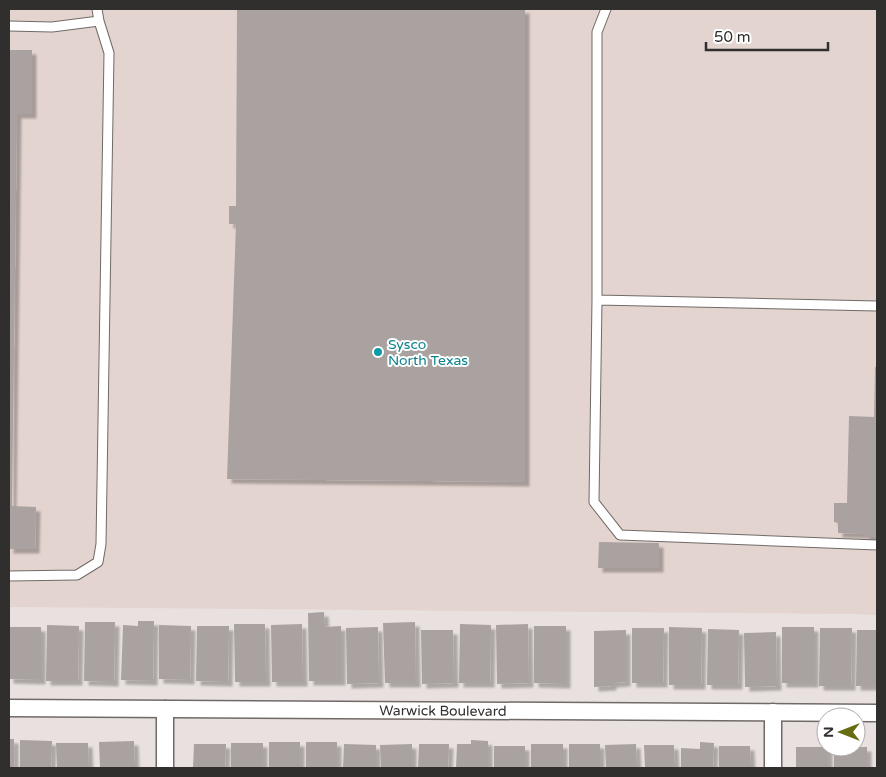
<svg xmlns="http://www.w3.org/2000/svg" width="886" height="777" font-family="'Varela Round',sans-serif">
  <defs>
    <filter id="shadow"><feDropShadow dx="4.5" dy="4.5" stdDeviation="1" flood-color="#0004"/></filter>
  </defs>
  <rect width="100%" height="100%" fill="#e9e1df"/>
  <path fill="#e4d4cf" d="M 9,9 L 877,9 L 877,615 L 853,614 L 9,607 Z"/>
  <path fill="#a9a2a1" filter="url(#shadow)" d="M 237,9 L 525,9 L 525,482 L 227,479 L 236,224 L 229,224 L 229,206 L 236,206 Z
    M 9,50 L 32,50 L 32,114 L 17,114 L 12,506 L 36,507 L 35,549 L 9,549 Z
    M 875,367 L 877,367 L 877,537 L 865,537 L 865,534 L 838,533 L 838,523 L 834,522 L 834,503 L 847,503 L 849,416 L 874,417 Z
    M 599,542 L 659,543 L 659,568 L 598,568 Z
    M 324,612 L 325,627 L 341,626 L 341,681 L 309,681 L 308,613 Z
    M 138,621 L 154,621 L 153,681 L 121,680 L 123,625 L 138,626 Z
    M 85,622 L 115,622 L 114,682 L 84,681 Z
    M 415,622 L 416,683 L 385,683 L 383,623 Z
    M 234,624 L 265,624 L 266,682 L 235,682 Z
    M 302,624 L 303,682 L 272,682 L 271,625 Z
    M 460,624 L 491,625 L 490,683 L 459,683 Z
    M 528,624 L 529,683 L 497,684 L 496,625 Z
    M 47,625 L 79,626 L 78,681 L 46,681 Z
    M 159,625 L 191,626 L 190,680 L 159,679 Z
    M 197,626 L 229,626 L 228,682 L 196,681 Z
    M 534,626 L 566,626 L 566,684 L 534,683 Z
    M 10,627 L 41,627 L 41,680 L 9,679 Z
    M 378,627 L 379,683 L 347,684 L 346,628 Z
    M 669,627 L 702,628 L 701,685 L 669,685 Z
    M 782,627 L 814,627 L 814,683 L 782,683 Z
    M 632,628 L 664,628 L 663,683 L 632,683 Z
    M 820,628 L 852,628 L 851,686 L 819,686 Z
    M 708,629 L 739,630 L 738,685 L 707,685 Z
    M 421,630 L 453,630 L 454,683 L 422,684 Z
    M 626,630 L 626,682 L 612,683 L 612,686 L 594,687 L 594,631 Z
    M 857,630 L 877,630 L 877,686 L 856,686 Z
    M 776,632 L 777,686 L 745,687 L 744,633 Z
    M 9,739 L 14,739 L 14,768 L 9,768 Z
    M 20,740 L 52,741 L 51,768 L 20,768 Z
    M 471,740 L 488,741 L 488,768 L 456,768 L 457,744 L 471,744 Z
    M 134,741 L 135,768 L 100,768 L 99,742 Z
    M 269,742 L 300,742 L 300,768 L 269,768 Z
    M 306,742 L 337,742 L 337,768 L 306,768 Z
    M 700,742 L 714,743 L 713,768 L 681,768 L 681,748 L 700,749 Z
    M 56,743 L 88,743 L 89,768 L 57,768 Z
    M 231,743 L 263,743 L 263,768 L 231,768 Z
    M 194,744 L 226,744 L 225,768 L 193,768 Z
    M 344,744 L 376,745 L 376,768 L 343,768 Z
    M 412,744 L 412,768 L 381,768 L 380,745 Z
    M 419,744 L 449,744 L 448,768 L 418,768 Z
    M 531,744 L 563,744 L 563,768 L 531,768 Z
    M 569,744 L 600,744 L 600,768 L 569,768 Z
    M 636,744 L 637,768 L 606,768 L 605,745 Z
    M 644,745 L 674,745 L 675,768 L 645,768 Z
    M 494,746 L 525,746 L 525,768 L 494,768 Z
    M 719,746 L 750,746 L 751,768 L 719,768 Z
    M 796,747 L 828,747 L 828,768 L 796,768 Z
    M 834,747 L 867,747 L 867,768 L 834,768 Z"/>
  <g fill="none" stroke-linecap="round" stroke-linejoin="round">
    <defs>
      <path id="service" d="M 606,9 L 597,32 L 597,300 L 594,502 L 620,535 L 877,545
        M 9,26 L 52,27 L 99,21
        M 597,300 L 877,306
        M 9,576 L 77,575 L 98,562 L 101,544 L 109,53 L 99,21 L 97,9"/>
      <g id="minor">
        <path id="s1" d="M 9,708 L 877,713"/>
        <path d="M 165,768 L 165,709"/>
        <path d="M 773,768 L 773,712"/>
      </g>
    </defs>
    <use href="#service" stroke="#706a67" stroke-width="11"/>
    <use href="#minor" stroke="#706a67" stroke-width="19"/>
    <use href="#service" stroke="#fff" stroke-width="9"/>
    <use href="#minor" stroke="#fff" stroke-width="16"/>
  </g>
  <circle fill="#0f9aa8" stroke="#fff" stroke-width="2" cx="378" cy="352" r="5"/>
  <g text-anchor="middle" dominant-baseline="central" stroke-width="4" stroke-linejoin="round" paint-order="stroke">
    <g font-size="14" fill="#0d838f" stroke="#fff" text-anchor="start">
      <text x="388" y="344">Sysco<tspan x="388" dy="16">North Texas</tspan></text>
    </g>
    <g font-size="14" fill="#312f2e" stroke="#fff">
      <text stroke="none"><textPath href="#s1" startOffset="434">Warwick Boulevard</textPath></text>
    </g>
  </g>
  <rect width="886" height="777" fill="none" stroke="#312f2e" stroke-width="20"/>
  <g transform="translate(841 732) rotate(270)"><circle r="24" fill="#ffffff" stroke="#adacab"/>
  <path d="M0-4L9 19L0 12L-9 19Z" fill="#656c11"/>
  <text y="-8" font-size="14" font-weight="bold" text-anchor="middle" fill="#312f2e">N</text>
  </g>
  <path d="M706 42v8h122v-8" fill="none" stroke="#312f2e" stroke-width="2.5"/>
  <text x="714" y="42" font-size="15" fill="#312f2e" stroke="#ffffff" stroke-width="4" paint-order="stroke">50 m</text>
</svg>
